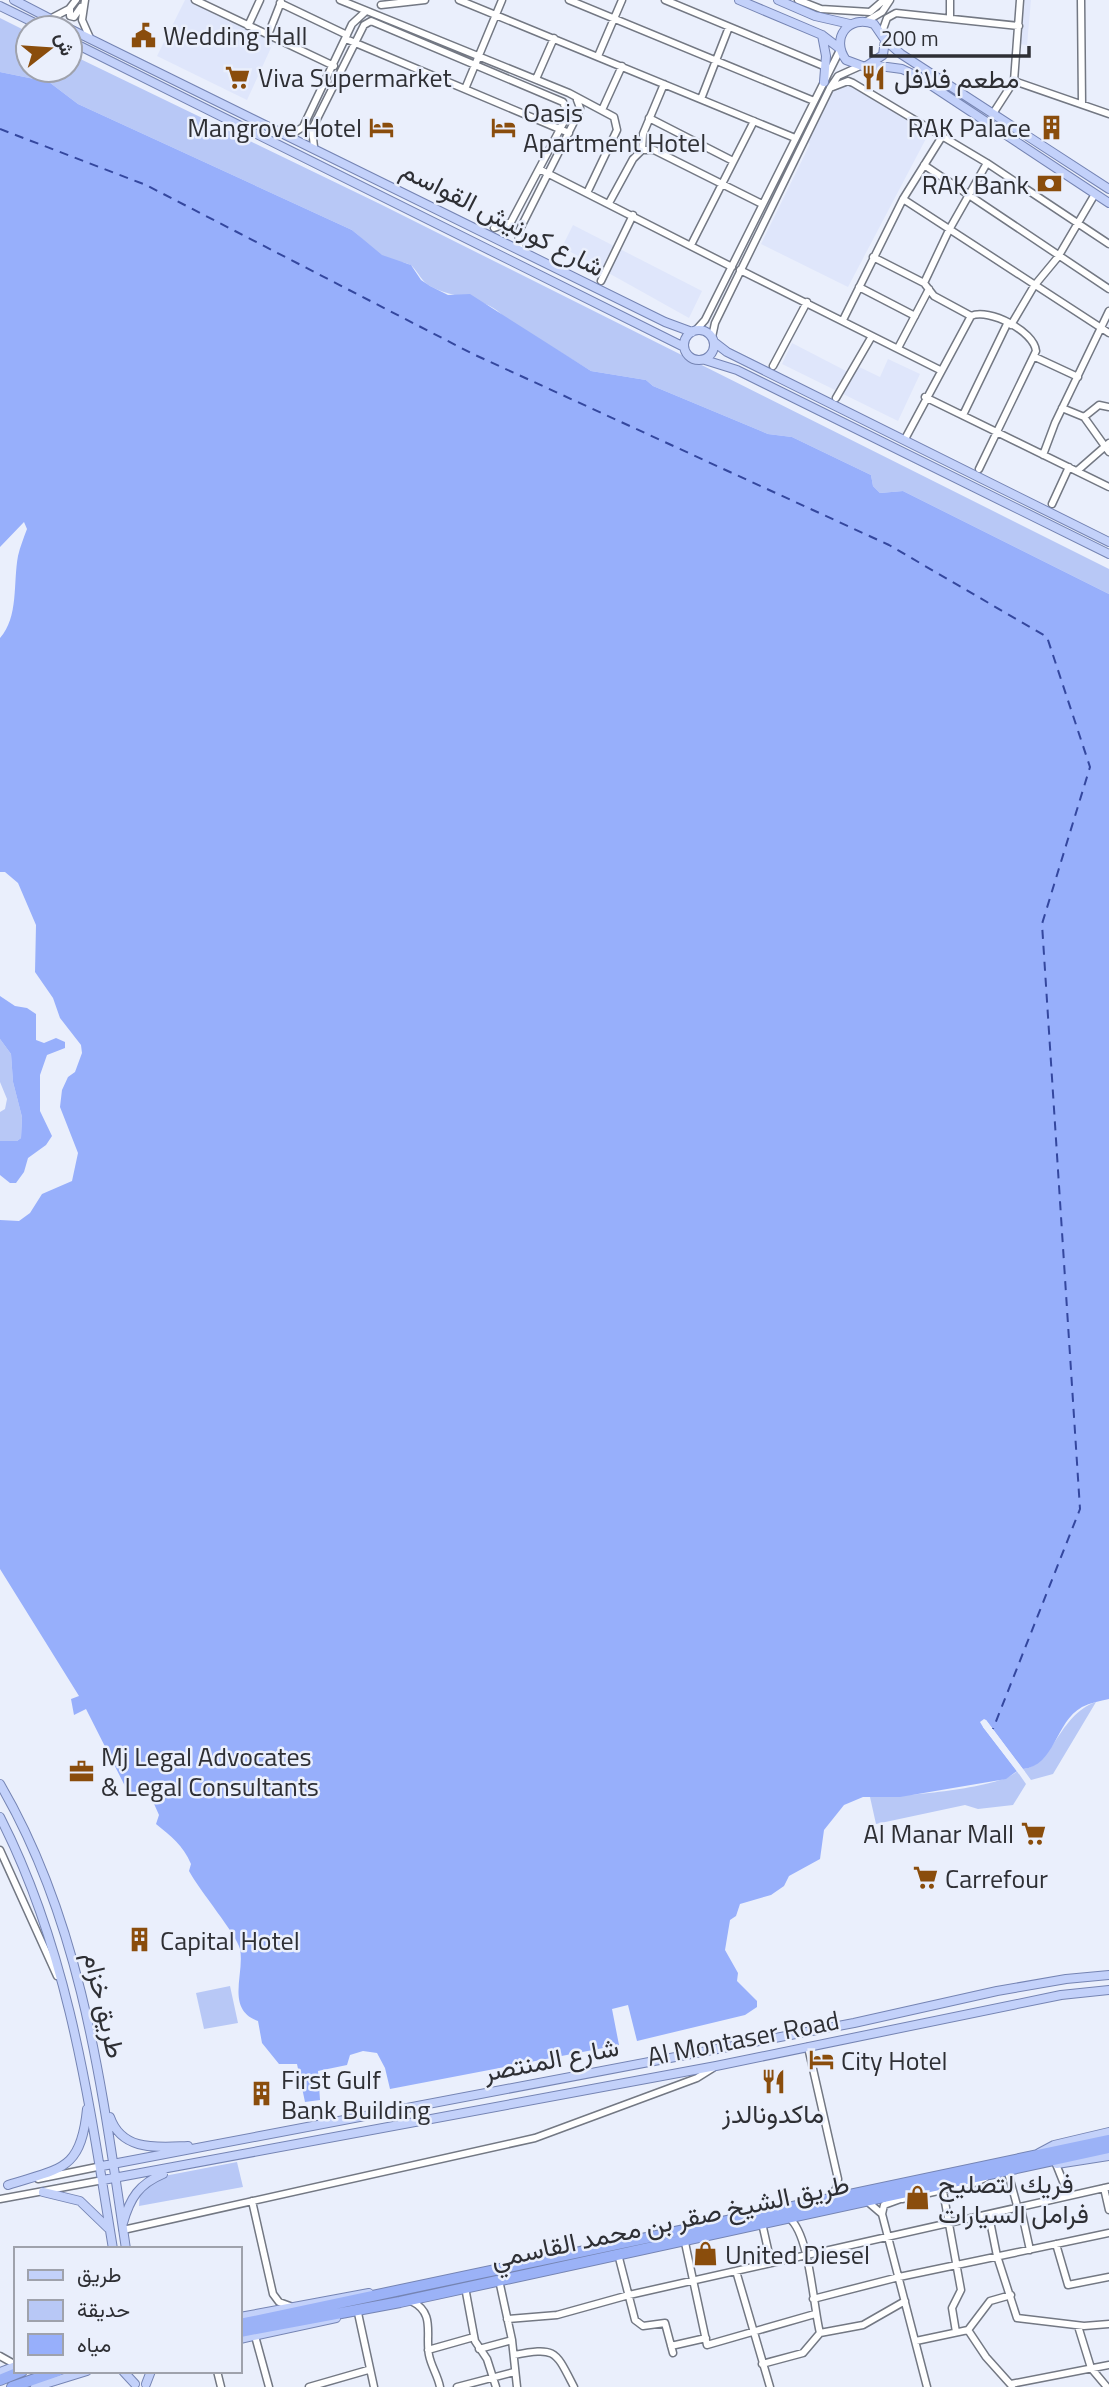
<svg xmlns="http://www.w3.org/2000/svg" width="1109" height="2387" font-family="'Titillium Web',Vazirmatn,sans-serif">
  <rect width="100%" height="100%" fill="#eaeffc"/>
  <path fill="#dfe6fb" d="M 185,0 L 195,0 L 275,39 L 247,100 L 157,56 Z
    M 1020,0 L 1031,0 L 1027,45 L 1018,44 Z
    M 846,84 L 930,131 L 848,287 L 761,244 L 810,144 L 805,141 L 832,89 Z
    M 573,225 L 702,291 L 689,318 L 562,247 Z
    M 792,343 L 848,372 L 853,364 L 880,377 L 888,359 L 920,374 L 898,421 L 782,364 Z"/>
  <path fill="#b8c8f6" d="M 0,18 L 28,32 L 28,70 L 70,70 L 70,54 L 380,204 L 1109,569 L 1109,594 L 903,491 L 880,493 L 873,486 L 871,475 L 792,437 L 768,434 L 653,386 L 646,380 L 591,371 L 505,318 C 487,296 453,299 430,286 C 421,281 419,273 412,266 C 406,261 398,263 391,261 C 376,255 364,240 352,230 L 78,104 L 49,82 L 0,72 Z
    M 0,1039 L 11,1054 L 13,1082 L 22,1117 L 21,1138 L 17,1141 L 0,1141 L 0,1112 L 5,1109 L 7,1099 L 0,1082 Z
    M 1096,1702 L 1053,1774 L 1031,1780 L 1023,1769 C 1053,1766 1058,1715 1096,1702 Z
    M 1017,1771 L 1026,1784 L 1013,1805 L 978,1809 L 965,1805 L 876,1824 L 870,1797 C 896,1797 1002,1789 1017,1771 Z
    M 230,1986 L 238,2023 L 204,2029 L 196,1993 Z
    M 237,2162 L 243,2187 L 139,2206 L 140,2193 L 159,2177 Z"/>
  <path fill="#97affb" d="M 0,72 L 49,82 L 78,104 L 352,230 L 382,255 L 411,265 L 421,280 L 430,286 L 448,295 L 470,294 L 591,371 L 646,380 L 653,386 L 768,434 L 792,437 L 871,475 L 873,486 L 880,493 L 903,491 L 1109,594 L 1109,1699 C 1100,1701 1090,1703 1082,1707 C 1055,1722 1055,1766 1023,1769 L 986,1720 L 983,1727 L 1017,1771 L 1006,1779 L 900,1797 L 863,1797 L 844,1805 L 824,1830 L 820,1859 L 789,1876 L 784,1886 L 771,1895 L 740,1904 L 736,1916 L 730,1920 L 725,1950 L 738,1973 L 737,1981 L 757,2001 L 757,2007 L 745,2015 L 637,2041 L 628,2005 L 612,2009 L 619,2045 L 390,2089 L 385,2068 L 377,2053 L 363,2051 L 350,2055 L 347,2065 L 318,2071 L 320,2100 L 305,2102 L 297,2064 L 279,2064 L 262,2043 L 258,2021 C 225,2009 245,1974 240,1949 C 237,1935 199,1890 189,1871 L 191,1864 C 183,1845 171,1836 156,1824 L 159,1815 L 151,1797 L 130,1796 L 86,1709 L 74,1715 L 71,1699 L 79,1696 L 0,1569 L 0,1220 L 19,1221 L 30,1213 L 42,1194 L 72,1181 L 78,1153 L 60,1107 L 62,1090 L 68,1077 L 75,1072 L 82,1053 L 81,1045 L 60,1018 L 53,998 L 35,972 L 36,925 L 18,883 L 5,872 L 0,872 L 0,638 C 19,617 13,582 18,556 C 20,547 24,537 27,529 L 24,522 L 0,547 Z
    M 0,996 L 15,1006 L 27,1008 L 36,1014 L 36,1040 L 44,1043 L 56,1038 L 65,1042 L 65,1048 L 47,1055 L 40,1075 L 40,1111 L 52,1136 L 46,1145 L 28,1158 L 24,1172 L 16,1183 L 10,1183 L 0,1175 L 0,1141 L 17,1141 L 21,1138 L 22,1117 L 13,1082 L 11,1054 L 0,1039 Z"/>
  <path fill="#eaeffc" d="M 984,1719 L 986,1720 L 1025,1772 L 1019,1774 L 983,1727 L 980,1722 Z"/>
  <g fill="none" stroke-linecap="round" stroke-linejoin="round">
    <path stroke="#34479e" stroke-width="2" stroke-dasharray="9 7" stroke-linecap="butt" d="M 0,129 L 146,185 L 473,354 L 889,545 L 1047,637 L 1090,767 L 1042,924 L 1080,1509 L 993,1729"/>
    <defs>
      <path id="minor" d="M 85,0 L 82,20 L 90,38
        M 195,0 L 334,66
        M 340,0 L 569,93 L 614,117 L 617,130 L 587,193
        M 459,0 L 795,138
        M 569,0 L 814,101
        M 665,0 L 826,67
        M 798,0 L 821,9 L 870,12 L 884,0
        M 1081,0 L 1082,104
        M 280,3 L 347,35
        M 381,5 L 425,0
        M 70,8 L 70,16 L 74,17 L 81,7
        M 950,17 L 950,0
        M 50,19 L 69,9 L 76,0
        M 867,21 L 882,12 L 890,0
        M 248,26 L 260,0
        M 882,32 L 887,18 L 896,13 L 1019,26
        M 268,35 L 281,2
        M 346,39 L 569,133
        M 598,56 L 622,0
        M 536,79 L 554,38
        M 1014,81 L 1109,114
        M 830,88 L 848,81 L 853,83 L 987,163 L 1109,244
        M 465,89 L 502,0
        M 701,99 L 729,27
        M 602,110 L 622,66
        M 994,112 L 1014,81 L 1020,0
        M 649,118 L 733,161
        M 289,136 L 303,127 L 352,24 L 365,12
        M 314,147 L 312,129 L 364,25 L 371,21 L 563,102 L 568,114 L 511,222 L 494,228
        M 642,150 L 643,134 L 664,84
        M 924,165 L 1109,289
        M 541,170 L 732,267
        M 903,199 L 1109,333
        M 609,203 L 633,159 L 642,150 L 654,150 L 762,204
        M 691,245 L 754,121
        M 520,249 L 518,233 L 577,116 L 580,108 L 577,100
        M 873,257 L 924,283 L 934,296 L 971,316
        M 740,270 L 940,370
        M 601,281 L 633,215
        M 924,283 L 949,230 L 987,163
        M 859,287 L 915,316
        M 843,320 L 903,199 L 943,135
        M 1011,325 L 1034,286 L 1058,257 L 1095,194
        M 696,330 L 705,320 L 840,50
        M 712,337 L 715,323 L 830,88 L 838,76 L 858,67
        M 898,348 L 929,289
        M 1035,357 L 1078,377
        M 773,366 L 807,302
        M 925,397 L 1109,487
        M 836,398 L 872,336
        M 1062,408 L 1084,417 L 1109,452
        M 963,415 L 1007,324
        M 1084,417 L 1099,405 L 1109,407
        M 905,439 L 971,316 C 989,308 1034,331 1036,351 L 979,469
        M 1043,455 L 1055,423 L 1109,311
        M 1077,471 L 1109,443
        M 1052,504 L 1069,467
        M 0,1850 L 57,1976
        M 808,2047 L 838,2179 L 836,2189 L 829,2197
        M 1056,2164 L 1068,2194
        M 1007,2169 L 1018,2209
        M 38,2179 L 102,2166
        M 1104,2188 L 1109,2210
        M 943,2191 L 961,2290 L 952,2308 L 956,2332
        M 0,2199 L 103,2180
        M 902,2199 L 974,2183 L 985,2178
        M 252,2201 L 273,2294 L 279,2302 L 290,2306
        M 868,2202 L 882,2214 L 927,2387
        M 1021,2209 L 1030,2250
        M 882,2214 L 884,2205 L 906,2197
        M 989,2216 L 997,2256 L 1017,2318 L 1084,2326 L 1109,2324
        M 789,2218 C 810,2234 813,2306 820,2333
        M 762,2223 L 771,2263
        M 123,2230 L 535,2138 L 697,2078 L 713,2068
        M 684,2238 L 707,2345 L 815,2314
        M 1056,2244 L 1068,2285 L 1109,2277
        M 618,2254 L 635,2320 L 643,2326 L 665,2323 L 673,2353
        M 736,2271 L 770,2387
        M 499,2280 L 512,2340 L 517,2387
        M 465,2287 L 475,2341 L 487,2359 L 496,2387
        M 813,2299 L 899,2277 L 1109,2233
        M 411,2301 C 436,2313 425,2334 429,2355 C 431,2366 438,2376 440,2387
        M 358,2313 L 374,2387
        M 507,2319 L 557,2315 L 629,2295 L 1109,2187
        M 1078,2326 L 1091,2368 L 1107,2387
        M 968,2330 L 986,2357 L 1012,2386
        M 255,2336 L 269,2387
        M 916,2341 L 968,2330 L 990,2301 L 1011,2295
        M 671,2346 L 706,2338
        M 479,2349 L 512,2340
        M 428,2350 L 474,2337
        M 514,2355 C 556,2347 555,2350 574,2387
        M 0,2356 L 16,2365
        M 762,2364 L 803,2353 L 820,2333 L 863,2325 L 905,2301
        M 217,2371 L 221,2387
        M 1011,2384 L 1109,2365
        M 309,2387 L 368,2370
        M 457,2387 L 514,2372"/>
      <path id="major" d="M 14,0 L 68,28
        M 739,0 L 822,35 L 839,48
        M 778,0 L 815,16 L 850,24
        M 0,6 L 45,28
        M 70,29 L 665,322 L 692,332
        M 822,35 L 826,56 L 824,82
        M 885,40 L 883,55 L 865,67 L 846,60 C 830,38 849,14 874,24 L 885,40 L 901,54 L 1109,189
        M 70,41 L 684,347
        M 872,65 L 902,69 L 917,76 L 1109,203
        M684 345a15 15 0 1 1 30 0a15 15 0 1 1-30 0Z
        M 714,342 L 727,352 L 1109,542
        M 705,360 L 737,370 L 1109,554
        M 0,1784 C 83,1926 102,2089 126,2249
        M 0,1817 C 69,1952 89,2101 113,2249
        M 110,2117 C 122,2152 158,2147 188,2146
        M 1039,2153 L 1054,2145 L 1109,2132
        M 1057,2164 L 1109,2156
        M 102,2166 L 854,2023 L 997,1991 L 1066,1979 L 1109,1975
        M 103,2180 L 716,2066 L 1061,1995 L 1109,1990
        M 8,2185 C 61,2168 81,2171 87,2109
        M 43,2192 L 80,2201 L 108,2228
        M 123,2223 C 130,2198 139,2184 163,2174
        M 240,2317 L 369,2293
        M 240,2339 L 336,2318
        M 123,2371 L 135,2384
        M 0,2372 L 16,2366
        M 146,2384 L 151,2371
        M 35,2387 L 87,2371"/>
      <path id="highway" d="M 240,2324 L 1109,2140
        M 240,2332 L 400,2302 L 1109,2148
        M 0,2380 L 22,2371
        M 12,2387 L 58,2371"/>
    </defs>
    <use href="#minor" stroke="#737883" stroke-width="9"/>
    <use href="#major" stroke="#7584b3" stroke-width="10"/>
    <use href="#highway" stroke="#7584b3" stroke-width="12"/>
    <use href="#minor" stroke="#fff" stroke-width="6"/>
    <use href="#major" stroke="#c3d1fa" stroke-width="8"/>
    <use href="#highway" stroke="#9bb2f7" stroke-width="10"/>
  </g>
  <defs>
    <symbol id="civic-bare" viewBox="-9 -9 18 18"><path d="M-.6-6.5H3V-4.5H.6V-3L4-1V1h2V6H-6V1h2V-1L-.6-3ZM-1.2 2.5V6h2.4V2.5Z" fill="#8a4d0c" stroke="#eaeffc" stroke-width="2.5" paint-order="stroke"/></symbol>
    <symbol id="supermarket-bare" viewBox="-9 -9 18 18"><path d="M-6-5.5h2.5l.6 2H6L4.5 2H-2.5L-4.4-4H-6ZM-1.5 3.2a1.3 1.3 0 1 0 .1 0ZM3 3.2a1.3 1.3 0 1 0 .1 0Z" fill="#8a4d0c" stroke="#eaeffc" stroke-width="2.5" paint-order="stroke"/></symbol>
    <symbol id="restaurant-bare" viewBox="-9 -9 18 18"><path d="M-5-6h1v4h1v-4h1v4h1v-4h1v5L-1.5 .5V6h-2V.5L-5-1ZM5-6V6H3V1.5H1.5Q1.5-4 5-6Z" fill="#8a4d0c" stroke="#eaeffc" stroke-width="2.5" paint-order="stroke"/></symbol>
    <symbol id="hotel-bare" viewBox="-9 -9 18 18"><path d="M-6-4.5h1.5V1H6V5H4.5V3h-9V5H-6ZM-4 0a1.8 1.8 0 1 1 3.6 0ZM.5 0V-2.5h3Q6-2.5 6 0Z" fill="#8a4d0c" stroke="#eaeffc" stroke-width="2.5" paint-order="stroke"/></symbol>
    <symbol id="building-bare" viewBox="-9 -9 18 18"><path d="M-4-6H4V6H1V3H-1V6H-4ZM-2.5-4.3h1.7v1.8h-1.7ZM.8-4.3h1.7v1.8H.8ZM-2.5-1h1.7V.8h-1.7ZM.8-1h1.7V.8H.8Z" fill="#8a4d0c" stroke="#eaeffc" stroke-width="2.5" paint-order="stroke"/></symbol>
    <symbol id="bank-bare" viewBox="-9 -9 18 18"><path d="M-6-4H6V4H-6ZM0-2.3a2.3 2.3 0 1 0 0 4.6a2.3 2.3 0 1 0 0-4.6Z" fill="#8a4d0c" stroke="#eaeffc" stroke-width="2.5" paint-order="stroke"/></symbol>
    <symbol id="office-bare" viewBox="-9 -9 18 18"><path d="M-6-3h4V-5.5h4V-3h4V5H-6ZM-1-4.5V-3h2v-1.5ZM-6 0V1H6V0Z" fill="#8a4d0c" stroke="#eaeffc" stroke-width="2.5" paint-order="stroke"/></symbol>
    <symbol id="shop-bare" viewBox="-9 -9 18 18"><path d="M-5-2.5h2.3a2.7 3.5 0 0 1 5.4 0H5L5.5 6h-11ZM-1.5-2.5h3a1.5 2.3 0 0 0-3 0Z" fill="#8a4d0c" stroke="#eaeffc" stroke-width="2.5" paint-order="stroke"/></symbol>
  </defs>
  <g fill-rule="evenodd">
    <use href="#civic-bare" x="126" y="18" width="35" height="35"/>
    <use href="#supermarket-bare" x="220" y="60" width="35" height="35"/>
    <use href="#restaurant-bare" x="856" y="60" width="35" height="35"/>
    <use href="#hotel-bare" x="364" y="110" width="35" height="35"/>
    <use href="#hotel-bare" x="486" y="110" width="35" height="35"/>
    <use href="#building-bare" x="1034" y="110" width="35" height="35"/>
    <use href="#bank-bare" x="1032" y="166" width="35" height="35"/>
    <use href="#office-bare" x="64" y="1754" width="35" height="35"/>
    <use href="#supermarket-bare" x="1016" y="1816" width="35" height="35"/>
    <use href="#supermarket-bare" x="908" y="1860" width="35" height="35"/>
    <use href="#building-bare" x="122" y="1922" width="35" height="35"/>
    <use href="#hotel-bare" x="804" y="2042" width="35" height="35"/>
    <use href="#restaurant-bare" x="756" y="2064" width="35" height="35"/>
    <use href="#building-bare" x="244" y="2076" width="35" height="35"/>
    <use href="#shop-bare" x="900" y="2180" width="35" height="35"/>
    <use href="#shop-bare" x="688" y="2236" width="35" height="35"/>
  </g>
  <g text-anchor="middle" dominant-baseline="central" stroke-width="5" stroke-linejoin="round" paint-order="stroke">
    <g font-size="26" fill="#2e2f34" stroke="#eaeffc" text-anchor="start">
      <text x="163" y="35">Wedding Hall</text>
      <text x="258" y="77">Viva Supermarket</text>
      <text x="894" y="78">مطعم فلافل</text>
      <text x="523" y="112">Oasis<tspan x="523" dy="30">Apartment Hotel</tspan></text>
      <text x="362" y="127" text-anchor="end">Mangrove Hotel</text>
      <text x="1031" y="127" text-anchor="end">RAK Palace</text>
      <text x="1029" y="184" text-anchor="end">RAK Bank</text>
      <text x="101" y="1756">Mj Legal Advocates<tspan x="101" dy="30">&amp; Legal Consultants</tspan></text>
      <text x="1014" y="1833" text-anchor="end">Al Manar Mall</text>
      <text x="945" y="1878">Carrefour</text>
      <text x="160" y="1940">Capital Hotel</text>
      <text x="841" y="2060">City Hotel</text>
      <text x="281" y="2079">First Gulf<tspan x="281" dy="30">Bank Building</tspan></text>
      <text x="773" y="2113" text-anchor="middle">ماكدونالدز</text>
      <text x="938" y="2183">فريك لتصليح<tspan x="938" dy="30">فرامل السيارات</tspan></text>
      <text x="725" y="2254">United Diesel</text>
    </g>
    <g font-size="26" fill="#2e2f34" stroke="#eaeffc">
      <text transform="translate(503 218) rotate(27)">شارع كورنيش القواسم</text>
      <text transform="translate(105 2005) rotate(77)">طريق خزام</text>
      <text transform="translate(743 2038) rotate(-11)">Al Montaser Road</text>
      <text transform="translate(551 2059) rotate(-11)">شارع المنتصر</text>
      <text transform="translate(670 2221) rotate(-12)">طريق الشيخ صقر بن محمد القاسمي</text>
    </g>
  </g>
  <rect x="14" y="2247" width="228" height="126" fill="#eaeffc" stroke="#9fa2ac" stroke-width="2"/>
  <rect x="28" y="2270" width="35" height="10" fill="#c3d1fa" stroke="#9fa2ac" stroke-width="2"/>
  <text x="77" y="2282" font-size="21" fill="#2e2f34">طريق</text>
  <rect x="28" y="2300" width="35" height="21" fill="#b8c8f6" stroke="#9fa2ac" stroke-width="2"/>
  <text x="77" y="2317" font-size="21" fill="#2e2f34">حديقة</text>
  <rect x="28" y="2334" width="35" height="21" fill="#97affb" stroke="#9fa2ac" stroke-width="2"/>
  <text x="77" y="2352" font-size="21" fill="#2e2f34">مياه</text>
  <g transform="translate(49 49) rotate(73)"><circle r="33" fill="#eaeffc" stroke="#9fa2ac" stroke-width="2"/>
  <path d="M0-5L12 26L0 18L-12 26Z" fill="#8a4d0c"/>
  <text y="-10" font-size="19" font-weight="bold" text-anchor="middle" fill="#2e2f34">ش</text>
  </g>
  <path d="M871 46v10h158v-10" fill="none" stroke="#2e2f34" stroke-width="3.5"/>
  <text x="881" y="46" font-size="21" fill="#2e2f34" stroke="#eaeffc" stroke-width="5" paint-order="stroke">200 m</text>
</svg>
